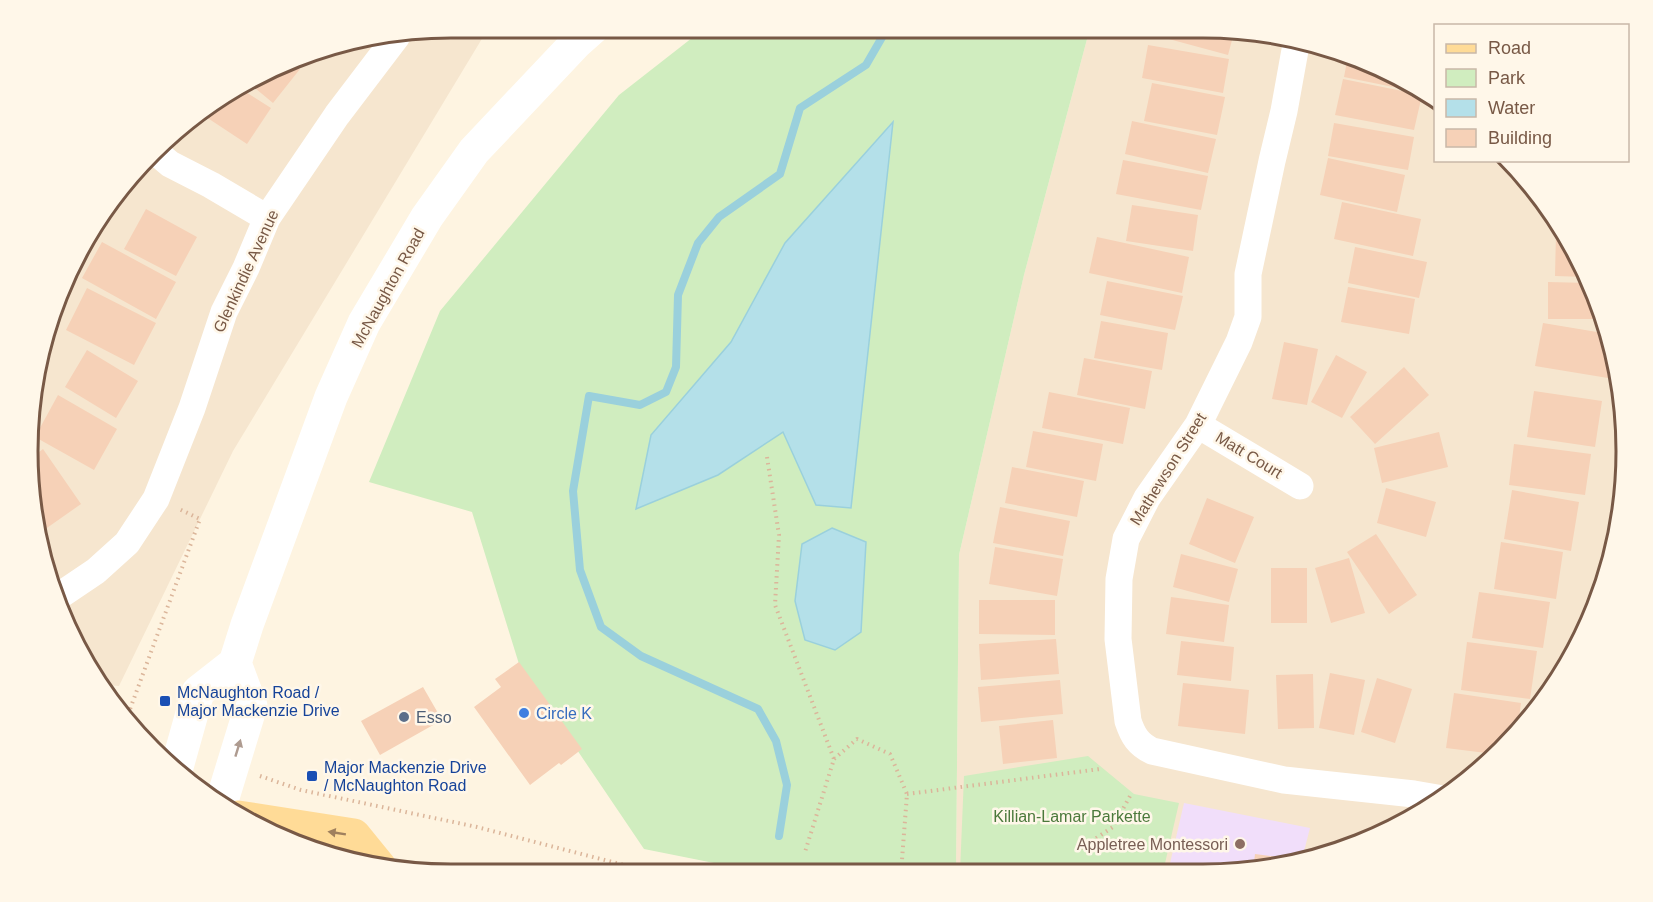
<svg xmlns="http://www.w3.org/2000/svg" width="1653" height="902" font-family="Arial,sans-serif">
  <rect width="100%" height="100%" fill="#fef4e1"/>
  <path fill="#f6e6cf" d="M 451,27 L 499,27 L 483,37 L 233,451 L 119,686 L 104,685 L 59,614 L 28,479 L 41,342 L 98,216 L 193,115 L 314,50 Z
    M 1090,28 L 1229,28 L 1312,42 L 1414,84 L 1435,99 L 1436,160 L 1508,161 L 1538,193 L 1582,263 L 1611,341 L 1625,423 L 1622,506 L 1604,587 L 1569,663 L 1521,731 L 1438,803 L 1364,843 L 1257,871 L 956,872 L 959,555 L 1024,275 Z"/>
  <path fill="#f1defa" d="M 1184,803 L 1310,828 L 1302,859 L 1257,871 L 1168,872 Z"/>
  <path fill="#d0edbf" d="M 706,27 L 1090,28 L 1024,275 L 959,555 L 956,872 L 764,873 L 644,849 L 519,664 L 472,512 L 369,482 L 440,311 L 619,95 Z
    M 1088,756 L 1134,794 L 1179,803 L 1163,872 L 960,872 L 964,776 Z"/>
  <path fill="#b4e0e9" stroke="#9ad0dc" stroke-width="1.5" d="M 893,122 L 851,508 L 816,505 L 783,432 L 718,475 L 636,509 L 651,435 L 731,342 L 785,243 Z
    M 832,528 L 866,542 L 861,632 L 835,650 L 805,640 L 795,601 L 802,544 Z"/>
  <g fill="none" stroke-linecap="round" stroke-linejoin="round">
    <path stroke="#9ad0dc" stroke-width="8" d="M 779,836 L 787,785 L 776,741 L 758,709 L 641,656 L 601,627 L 580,570 L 573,491 L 589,396 L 640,405 L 666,392 L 676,367 L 678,295 L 698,243 L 719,217 L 780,174 L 800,108 L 866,65 L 888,27"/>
  </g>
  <path fill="#f6d1b7" d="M 1156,28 L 1229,28 L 1235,29 L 1228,55 L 1154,35 Z
    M 1148,45 L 1229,59 L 1223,93 L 1142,78 Z
    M 1348,56 L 1414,84 L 1423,90 L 1423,93 L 1344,77 Z
    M 291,62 L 300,69 L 273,103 L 250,84 Z
    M 1343,79 L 1422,95 L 1414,130 L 1335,115 Z
    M 1152,83 L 1225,97 L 1217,135 L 1144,121 Z
    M 241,89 L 271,108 L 247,144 L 200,113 L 201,110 Z
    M 1132,121 L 1216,139 L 1208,173 L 1125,154 Z
    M 1334,123 L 1414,137 L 1408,170 L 1328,156 Z
    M 1328,158 L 1405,175 L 1397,212 L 1320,195 Z
    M 1123,160 L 1208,176 L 1201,210 L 1116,194 Z
    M 1342,202 L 1421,219 L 1413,256 L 1334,239 Z
    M 1132,205 L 1198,215 L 1193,251 L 1126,241 Z
    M 146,209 L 197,237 L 176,276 L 124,249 Z
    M 1556,233 L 1564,233 L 1582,263 L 1587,277 L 1555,276 Z
    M 1097,237 L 1189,257 L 1182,293 L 1089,273 Z
    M 102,242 L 176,282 L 156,319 L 82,278 Z
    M 1355,247 L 1427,262 L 1419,298 L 1348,283 Z
    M 1107,281 L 1183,296 L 1175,330 L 1100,315 Z
    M 1548,282 L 1589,283 L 1603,319 L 1548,319 Z
    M 1348,287 L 1415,299 L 1409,334 L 1341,322 Z
    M 87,288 L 156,323 L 134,365 L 66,330 Z
    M 1101,321 L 1168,333 L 1162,370 L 1094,358 Z
    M 1543,323 L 1609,334 L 1613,348 L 1608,378 L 1535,366 Z
    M 1284,342 L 1318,349 L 1307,405 L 1272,399 Z
    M 87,350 L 138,381 L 116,418 L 65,387 Z
    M 1336,355 L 1367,372 L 1342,418 L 1311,402 Z
    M 1084,358 L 1152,371 L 1145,409 L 1077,395 Z
    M 1404,367 L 1429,395 L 1375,444 L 1350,417 Z
    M 1534,391 L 1602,401 L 1595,447 L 1527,437 Z
    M 1049,392 L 1130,408 L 1123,444 L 1042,428 Z
    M 58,395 L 117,429 L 94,470 L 35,437 Z
    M 1033,431 L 1103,444 L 1096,481 L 1026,467 Z
    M 1439,432 L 1448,467 L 1382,483 L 1374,448 Z
    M 1514,444 L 1591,454 L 1585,495 L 1509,485 Z
    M 43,449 L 81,504 L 44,530 L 38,522 L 28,479 L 30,459 Z
    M 1012,467 L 1084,481 L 1077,517 L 1005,503 Z
    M 1386,488 L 1436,502 L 1426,537 L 1377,523 Z
    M 1512,490 L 1579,502 L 1571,551 L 1504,539 Z
    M 1207,498 L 1254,517 L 1235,563 L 1189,544 Z
    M 1000,507 L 1070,521 L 1063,556 L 993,543 Z
    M 1376,534 L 1417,595 L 1389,614 L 1347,552 Z
    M 1501,542 L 1563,552 L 1556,599 L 1494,589 Z
    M 995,547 L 1063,559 L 1057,596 L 989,584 Z
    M 1181,554 L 1238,569 L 1229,602 L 1173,587 Z
    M 1349,558 L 1365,613 L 1331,623 L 1315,568 Z
    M 1271,568 L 1307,568 L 1307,623 L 1271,623 Z
    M 1479,592 L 1550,602 L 1543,648 L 1472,638 Z
    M 1171,597 L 1229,605 L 1224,642 L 1166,634 Z
    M 979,600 L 1055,600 L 1055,635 L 979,634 Z
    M 1056,639 L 1059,674 L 981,680 L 979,644 Z
    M 1181,641 L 1234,647 L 1231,681 L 1177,675 Z
    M 1467,642 L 1537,651 L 1530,699 L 1461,690 Z
    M 519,662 L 582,749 L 561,765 L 559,763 L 530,785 L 474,707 L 501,687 L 495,679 Z
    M 1330,673 L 1365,680 L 1354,735 L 1319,728 Z
    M 1313,674 L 1314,728 L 1278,729 L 1276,675 Z
    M 1377,678 L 1412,689 L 1395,743 L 1361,732 Z
    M 1060,680 L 1063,714 L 981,722 L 978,687 Z
    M 1183,683 L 1249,690 L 1245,734 L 1178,726 Z
    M 423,687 L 442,720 L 380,755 L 361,721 Z
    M 1454,693 L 1521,703 L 1517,734 L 1494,754 L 1446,748 Z
    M 1053,720 L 1057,758 L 1003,764 L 999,726 Z
    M 1255,854 L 1294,859 L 1293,862 L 1253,871 Z"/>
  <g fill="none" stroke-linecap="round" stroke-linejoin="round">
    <path stroke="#dbb59a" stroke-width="4" stroke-dasharray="1.5 4.5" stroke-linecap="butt" d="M 767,457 L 779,535 L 775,605 L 834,759 L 805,852
      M 126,720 L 200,519 L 179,509
      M 834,759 L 857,739 L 890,754 L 907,794 L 901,873
      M 260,776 L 301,790 L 477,827 L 655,873
      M 907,794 L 1100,769
      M 1081,848 L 1113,827 L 1130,796"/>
    <path stroke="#fff" stroke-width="27" d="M 1297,39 L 1284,111 L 1272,161 L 1248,274 L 1248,317 L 1239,342 L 1198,425 L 1147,498 L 1126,539 L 1119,579 L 1118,639 L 1128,721 C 1133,736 1138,744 1152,751 L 1284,780 L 1414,794 L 1443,799
      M 157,153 L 170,164 L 211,185 L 267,218
      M 1198,425 L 1300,486
      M 56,598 L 96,571 L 127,543 L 156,499 L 192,408 L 224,312 L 246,268 L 267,218 L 337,115 L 397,36"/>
    <path stroke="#fff" stroke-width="33" d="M 177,767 L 198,692 L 235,663 L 247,625 L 331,397 L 364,323 L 427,217 L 474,151 L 576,43 L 594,27
      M 221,804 L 251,706 L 235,663"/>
    <path stroke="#ffdb97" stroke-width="33" d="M 238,817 L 354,835 L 380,867"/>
  </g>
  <defs><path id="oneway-solid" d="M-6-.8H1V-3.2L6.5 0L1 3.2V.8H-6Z" transform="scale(1.5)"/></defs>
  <use fill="#ae9b90" href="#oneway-solid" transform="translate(238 748) rotate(-73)"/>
  <use fill="#a0805e" href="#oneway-solid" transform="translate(337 833) rotate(-171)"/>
  <g fill="#1a4fb4" stroke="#fff7e9" stroke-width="2">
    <rect x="159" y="695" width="12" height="12" rx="3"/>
    <rect x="306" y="770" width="12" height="12" rx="3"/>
  </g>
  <circle fill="#3f7fe0" stroke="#fff7e9" stroke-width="2" cx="524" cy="713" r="6"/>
  <circle fill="#5c6f8a" stroke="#fff7e9" stroke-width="2" cx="404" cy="717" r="6"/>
  <circle fill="#8d6e63" stroke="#fff7e9" stroke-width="2" cx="1240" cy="844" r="6"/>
  <g text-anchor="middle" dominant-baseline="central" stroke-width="5" stroke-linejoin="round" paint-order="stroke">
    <g font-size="16" fill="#785946" stroke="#fff7e9">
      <text transform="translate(246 271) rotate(-65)">Glenkindie Avenue</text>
      <text transform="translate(388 288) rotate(-61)">McNaughton Road</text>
      <text transform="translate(1249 455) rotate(31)">Matt Court</text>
      <text transform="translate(1168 469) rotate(-58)">Mathewson Street</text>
    </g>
    <g font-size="16" fill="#164399" stroke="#fff7e9" text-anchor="start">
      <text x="177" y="692">McNaughton Road /<tspan x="177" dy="18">Major Mackenzie Drive</tspan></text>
      <text x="324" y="767">Major Mackenzie Drive<tspan x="324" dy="18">/ McNaughton Road</tspan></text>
    </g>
    <g font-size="16" fill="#366cbe" stroke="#fff7e9" text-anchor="start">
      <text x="536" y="713">Circle K</text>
    </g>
    <g font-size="16" fill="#4e5e75" stroke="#fff7e9" text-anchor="start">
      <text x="416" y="717">Esso</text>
    </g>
    <g font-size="16" fill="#4b793b" stroke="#fff7e9">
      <text x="1072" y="816">Killian-Lamar Parkette</text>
    </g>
    <g font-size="16" fill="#785e54" stroke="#fff7e9" text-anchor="end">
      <text x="1228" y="844">Appletree Montessori</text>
    </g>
  </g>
  <path d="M0 0H1653V902H0ZM451 38H1203A413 413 0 0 1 1616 451V451A413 413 0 0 1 1203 864H451A413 413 0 0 1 38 451V451A413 413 0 0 1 451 38Z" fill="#fff7e9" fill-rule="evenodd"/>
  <path fill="none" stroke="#785946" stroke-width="3" d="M451 38H1203A413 413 0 0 1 1616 451V451A413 413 0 0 1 1203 864H451A413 413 0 0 1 38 451V451A413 413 0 0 1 451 38Z"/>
  <rect x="1434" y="24" width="195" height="138" fill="#fff7e9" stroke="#c9b8a8" stroke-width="1.5"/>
  <rect x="1446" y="44" width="30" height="9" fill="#ffdb97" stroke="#c9b8a8" stroke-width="1.5"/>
  <text x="1488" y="54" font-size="18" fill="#785946">Road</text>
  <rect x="1446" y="69" width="30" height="18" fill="#d0edbf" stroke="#c9b8a8" stroke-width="1.5"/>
  <text x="1488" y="84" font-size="18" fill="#785946">Park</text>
  <rect x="1446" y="99" width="30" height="18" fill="#b4e0e9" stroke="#c9b8a8" stroke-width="1.5"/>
  <text x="1488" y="114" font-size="18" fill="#785946">Water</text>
  <rect x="1446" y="129" width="30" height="18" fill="#f6d1b7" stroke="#c9b8a8" stroke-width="1.5"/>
  <text x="1488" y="144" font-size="18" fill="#785946">Building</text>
</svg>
